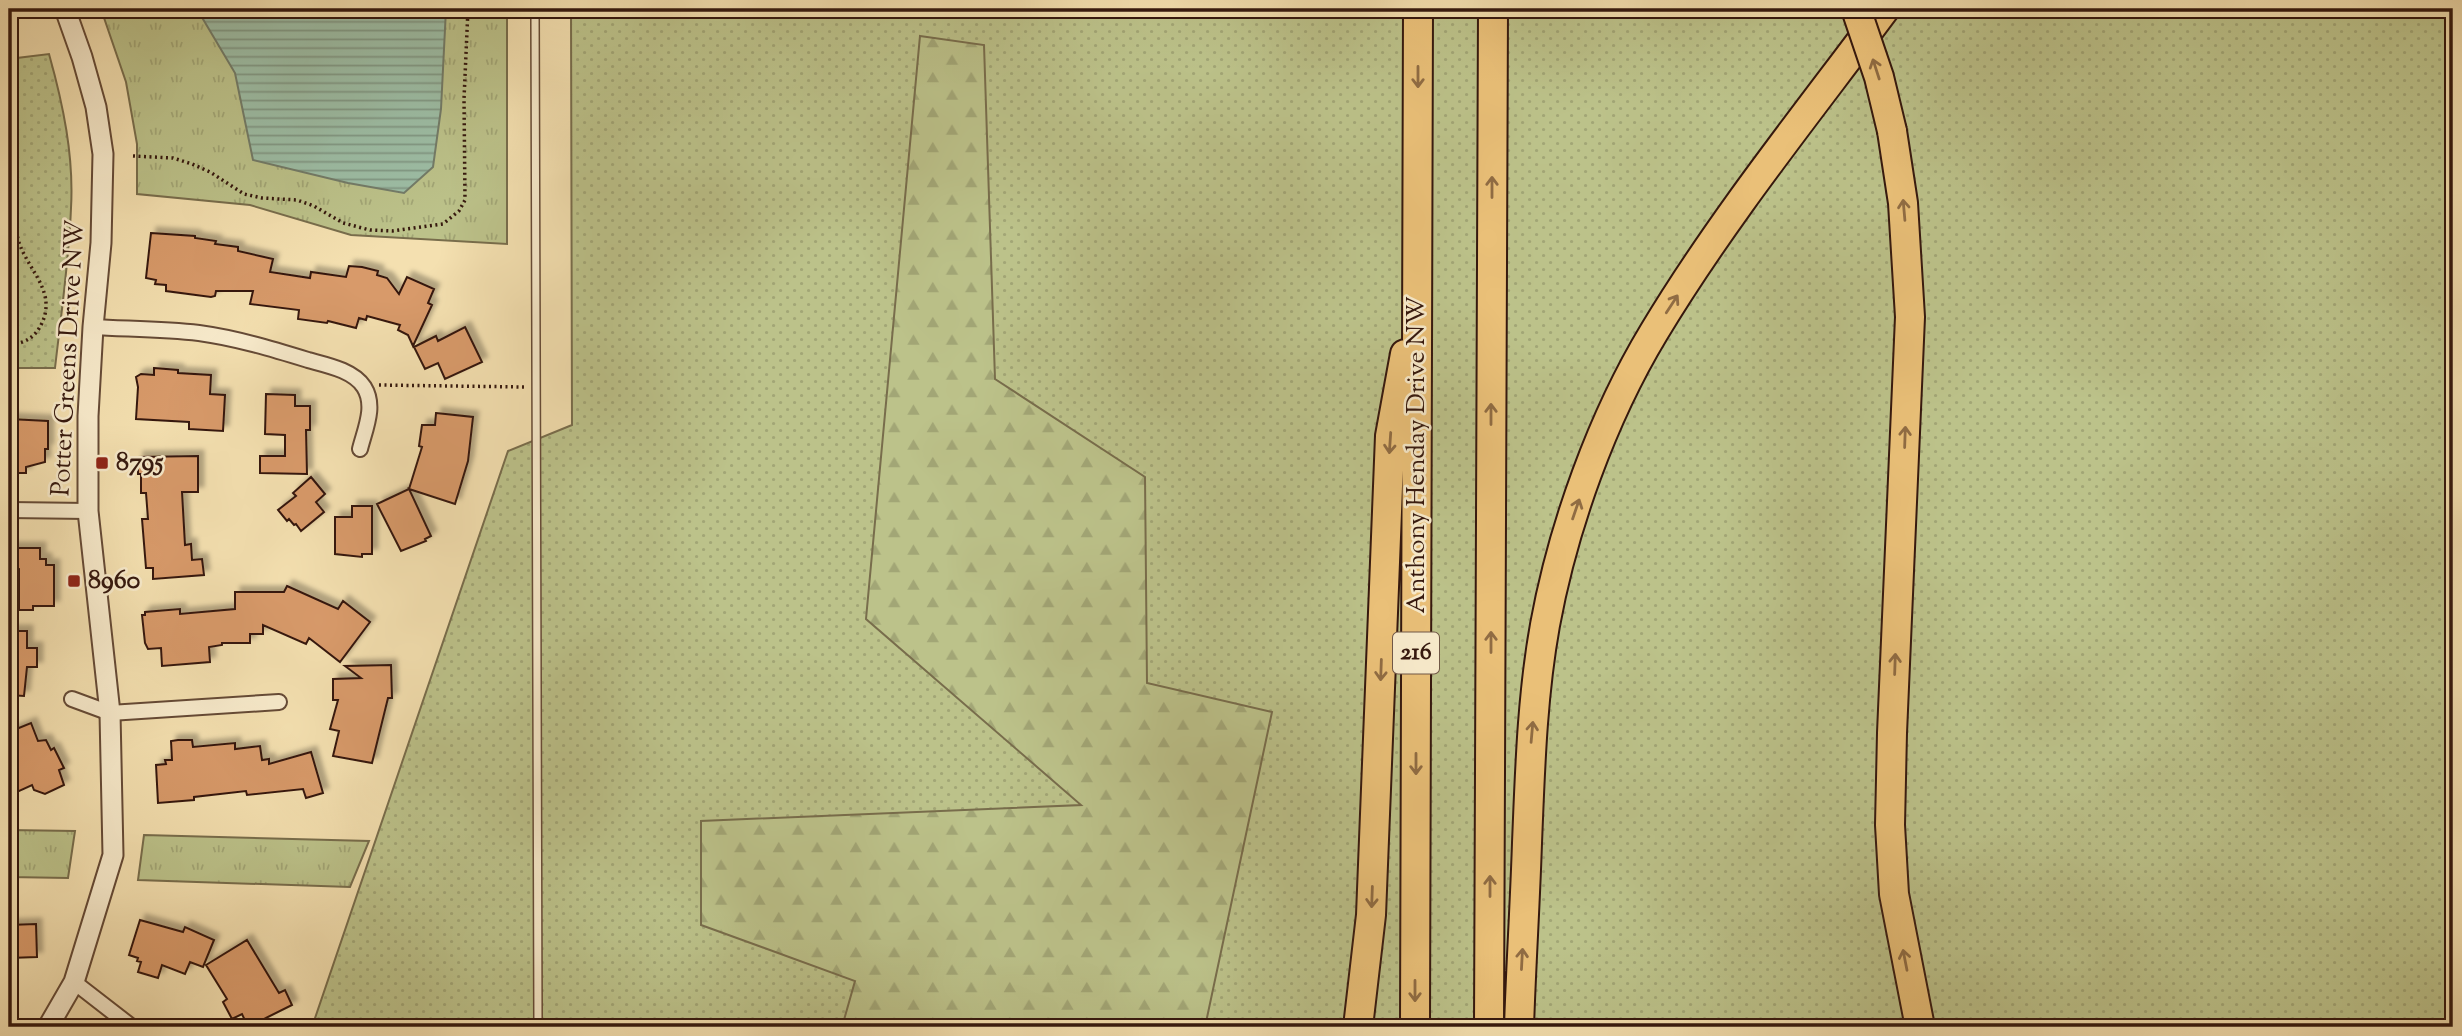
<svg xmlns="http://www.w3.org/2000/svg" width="2462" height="1036" font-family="'Sorts Mill Goudy',serif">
  <defs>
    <pattern id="grass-dots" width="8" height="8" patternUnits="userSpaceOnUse" patternTransform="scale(1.75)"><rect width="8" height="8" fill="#bcc28a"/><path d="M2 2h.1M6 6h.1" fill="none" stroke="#a2a676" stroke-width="1.8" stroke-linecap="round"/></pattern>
    <pattern id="forest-firs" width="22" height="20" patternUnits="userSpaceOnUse" patternTransform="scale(1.75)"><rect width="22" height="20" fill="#bcc28a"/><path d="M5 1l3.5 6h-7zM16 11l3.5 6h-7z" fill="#a2a676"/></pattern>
    <pattern id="park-tufts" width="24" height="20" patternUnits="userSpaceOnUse" patternTransform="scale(1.75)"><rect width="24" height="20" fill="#bcc28a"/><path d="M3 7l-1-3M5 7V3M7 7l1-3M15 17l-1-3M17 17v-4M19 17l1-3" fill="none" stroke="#a2a676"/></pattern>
    <pattern id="water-rules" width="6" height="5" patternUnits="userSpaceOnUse" patternTransform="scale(1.75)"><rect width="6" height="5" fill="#9dbea6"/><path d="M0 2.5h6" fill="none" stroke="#819986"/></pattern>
    <filter id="shadow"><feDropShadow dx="5.5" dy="-5.5" stdDeviation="2" flood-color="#0004"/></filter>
  </defs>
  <rect width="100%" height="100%" fill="#f4e0b0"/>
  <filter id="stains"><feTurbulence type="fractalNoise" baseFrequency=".00286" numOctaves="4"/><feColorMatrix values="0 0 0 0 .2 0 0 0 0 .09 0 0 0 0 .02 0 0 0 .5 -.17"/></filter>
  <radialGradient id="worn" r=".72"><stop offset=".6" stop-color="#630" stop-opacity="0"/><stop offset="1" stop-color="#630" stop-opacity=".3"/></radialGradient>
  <path fill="url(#grass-dots)" stroke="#786d4c" stroke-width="2" d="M 571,9 L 2453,9 L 2453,1027 L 312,1027 L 508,451 L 572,425 Z
    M 49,54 C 63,104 74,156 71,208 C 69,261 61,315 55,368 L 9,368 L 9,59 Z"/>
  <path fill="url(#forest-firs)" stroke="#786d4c" stroke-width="2" d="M 920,36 L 984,45 L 995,379 L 1145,477 L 1147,683 L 1272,712 L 1205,1027 L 842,1027 L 855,981 L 701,925 L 701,821 L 1081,805 L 866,619 Z"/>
  <path fill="url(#park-tufts)" stroke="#786d4c" stroke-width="2" d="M 101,9 L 507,9 L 507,244 L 351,235 L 250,205 L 137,194 L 137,144 L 126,82 Z
    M 9,830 L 75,831 L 68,878 L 9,877 Z
    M 144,835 L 369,841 L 350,887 L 138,880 Z"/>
  <path fill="url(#water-rules)" stroke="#737c69" stroke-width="2" d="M 197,9 L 446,9 L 441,109 L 433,167 L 404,193 L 348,183 L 253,160 L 235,73 Z"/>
  <path fill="#d89a6b" stroke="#35180e" stroke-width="2" filter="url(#shadow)" d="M 151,233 L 195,236 L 195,238 L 216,241 L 215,244 L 238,247 L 238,251 L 273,259 L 270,272 L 310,278 L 311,272 L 346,277 L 349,266 L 362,267 L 378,271 L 377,275 L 387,278 L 399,294 L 407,277 L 434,289 L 428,303 L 432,305 L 413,346 L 408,335 L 398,330 L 400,325 L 367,316 L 366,320 L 359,318 L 356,328 L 328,321 L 327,323 L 298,319 L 299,310 L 250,304 L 253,291 L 216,291 L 215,296 L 211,297 L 166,291 L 166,285 L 155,284 L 156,280 L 146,278 Z
    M 465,327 L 482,362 L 445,379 L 438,363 L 425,369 L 414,347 L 436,336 L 438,341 Z
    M 154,368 L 178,370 L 178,373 L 211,375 L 210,394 L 225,395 L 223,431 L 189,429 L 189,422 L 136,419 L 138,387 L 136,377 L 141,374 L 154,375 Z
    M 266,394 L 295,395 L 295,406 L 310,406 L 310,430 L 306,430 L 307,474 L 260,473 L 260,456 L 285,456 L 285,435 L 265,434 Z
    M 436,413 L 473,417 L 468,461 L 455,504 L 409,489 L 431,536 L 425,539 L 426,541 L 401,551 L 377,504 L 409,489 L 422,447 L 419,446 L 422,425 L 435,425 Z
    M 9,419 L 48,421 L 48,449 L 45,449 L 45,462 L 26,467 L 26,473 L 9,473 Z
    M 198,456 L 198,492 L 182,492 L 185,545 L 191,544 L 192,560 L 202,559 L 204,575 L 153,579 L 153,568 L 146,568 L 142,519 L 148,519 L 146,493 L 141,493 L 141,474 L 138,474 L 138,457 Z
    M 311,477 L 325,494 L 316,502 L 324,512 L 301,531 L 296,524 L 294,525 L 289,519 L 287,521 L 278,510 L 296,496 L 293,493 Z
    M 352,506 L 372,506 L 372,554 L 362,554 L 362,557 L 335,554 L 335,517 L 352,517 Z
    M 9,548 L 40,548 L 40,559 L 46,559 L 46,565 L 54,565 L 54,606 L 33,606 L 33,610 L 19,610 L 19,569 L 9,566 Z
    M 287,586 L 338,609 L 343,601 L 370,622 L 340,662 L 309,638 L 306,644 L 263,625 L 263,634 L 250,634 L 250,643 L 222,643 L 222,645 L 209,647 L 210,662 L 162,666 L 161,648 L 148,649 L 145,643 L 142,615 L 145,615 L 145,612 L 180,609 L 180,614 L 235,609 L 235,592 L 284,592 Z
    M 9,631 L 27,631 L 27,648 L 37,648 L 37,667 L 27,667 L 24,696 L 9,695 Z
    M 391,665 L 392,698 L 388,698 L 372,763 L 333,756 L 339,731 L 330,729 L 338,700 L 333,700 L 333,679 L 361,678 L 345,666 Z
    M 31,723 L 38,741 L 46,740 L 51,750 L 54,748 L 64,768 L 59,770 L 64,785 L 45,794 L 34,790 L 32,785 L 17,792 L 9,770 L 9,732 Z
    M 178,740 L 192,740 L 193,747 L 235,743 L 235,749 L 260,746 L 262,760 L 269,759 L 269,764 L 311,752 L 323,793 L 306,798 L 303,789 L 247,795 L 246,791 L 194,797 L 194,800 L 158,803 L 156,765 L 166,764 L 165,760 L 172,760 L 171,741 Z
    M 140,920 L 183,932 L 185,927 L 214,940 L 203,967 L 190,962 L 185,974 L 162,965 L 158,978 L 138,972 L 141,962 L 137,961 L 138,958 L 129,955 Z
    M 36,924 L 37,957 L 9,958 L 9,925 Z
    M 247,940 L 279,993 L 285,990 L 292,1005 L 248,1027 L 242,1014 L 232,1019 L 223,1002 L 227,999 L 206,965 Z"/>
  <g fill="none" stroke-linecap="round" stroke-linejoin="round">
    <defs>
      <path id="service" d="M 535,9 L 538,1027"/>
      <path id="minor" d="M 93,327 C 128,329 164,329 199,333 C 236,338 272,349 308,360 C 326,365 353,370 364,387 C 376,406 365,429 360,449
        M 9,510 L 88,511
        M 72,699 L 110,713 L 279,702
        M 74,982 L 132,1027"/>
      <path id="tertiary" d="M 48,1027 L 74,982 L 113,855 L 110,713 L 88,511 L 88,416 L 93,327 L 101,243 L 103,154 L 96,107 L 82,57 L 65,9"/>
      <path id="motorway" d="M 1892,131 L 1903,203 L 1910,317 L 1892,733 L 1890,825 L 1894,894 L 1920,1027
        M 1358,1027 L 1371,915 L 1390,436 L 1405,354
        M 1415,1027 L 1418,9
        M 1489,1027 L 1493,9
        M 1519,1027 C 1521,966 1525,904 1527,843 C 1530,770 1532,697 1545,625 C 1563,527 1602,418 1654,332 C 1722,219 1806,115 1885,9"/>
    </defs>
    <use href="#service" stroke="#654a36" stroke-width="10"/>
    <use href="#minor" stroke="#654a36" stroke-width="18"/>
    <use href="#tertiary" stroke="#654a36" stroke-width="23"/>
    <use href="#motorway" stroke="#35180e" stroke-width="32"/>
    <path stroke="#35180e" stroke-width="3.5" stroke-dasharray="2 3.5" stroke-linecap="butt" d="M 9,139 C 25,167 12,203 17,234 C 22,266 58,288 42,323 C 35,338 25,343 9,345
      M 133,156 L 173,158 L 192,164 L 210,172 L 244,194 L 262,198 L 297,200 L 314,206 L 343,223 L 370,230 L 392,231 L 443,224 L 459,211 L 465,200 L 464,99 L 468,9
      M 379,385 L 525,387"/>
    <use href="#service" stroke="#f8ebcc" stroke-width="7"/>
    <use href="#minor" stroke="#f8ebcc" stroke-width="14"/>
    <use href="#tertiary" stroke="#f8ebcc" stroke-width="19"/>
    <use href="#motorway" stroke="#eac078" stroke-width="28"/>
    <defs>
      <path id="motorway-bridge" d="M 1856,9 L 1879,77 L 1892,131"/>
    </defs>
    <use href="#motorway-bridge" stroke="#35180e" stroke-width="32" stroke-linecap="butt"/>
    <use href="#motorway-bridge" stroke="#eac078" stroke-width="28"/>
  </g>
  <defs><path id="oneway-shaft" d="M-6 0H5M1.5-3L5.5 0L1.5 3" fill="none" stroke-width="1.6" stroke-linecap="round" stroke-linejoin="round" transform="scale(1.75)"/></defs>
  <g stroke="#906c43">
    <use href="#oneway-shaft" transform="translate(1876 69) rotate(-108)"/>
    <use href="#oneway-shaft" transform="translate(1418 77) rotate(90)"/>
    <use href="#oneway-shaft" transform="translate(1492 187) rotate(-90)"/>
    <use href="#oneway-shaft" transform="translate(1904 210) rotate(-95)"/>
    <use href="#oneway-shaft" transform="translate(1672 304) rotate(-57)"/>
    <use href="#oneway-shaft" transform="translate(1491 414) rotate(-90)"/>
    <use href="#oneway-shaft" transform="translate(1905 437) rotate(-88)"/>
    <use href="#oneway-shaft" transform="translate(1390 443) rotate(94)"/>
    <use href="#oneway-shaft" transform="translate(1576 509) rotate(-71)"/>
    <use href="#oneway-shaft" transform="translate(1491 642) rotate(-90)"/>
    <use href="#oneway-shaft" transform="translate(1895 664) rotate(-88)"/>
    <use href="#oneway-shaft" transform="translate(1381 670) rotate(92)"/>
    <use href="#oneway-shaft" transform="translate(1532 732) rotate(-85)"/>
    <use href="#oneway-shaft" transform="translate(1416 764) rotate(90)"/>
    <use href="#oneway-shaft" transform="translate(1490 886) rotate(-90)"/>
    <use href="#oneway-shaft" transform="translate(1372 897) rotate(92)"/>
    <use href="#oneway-shaft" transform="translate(1522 959) rotate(-87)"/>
    <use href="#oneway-shaft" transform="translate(1905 960) rotate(-101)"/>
    <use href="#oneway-shaft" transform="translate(1415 991) rotate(90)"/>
  </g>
  <g fill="#8f2418" stroke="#f8ebcc" stroke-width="2.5">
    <rect x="95" y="456" width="14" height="14" rx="3.5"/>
    <rect x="67" y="574" width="14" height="14" rx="3.5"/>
  </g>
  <g text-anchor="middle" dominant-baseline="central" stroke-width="5" stroke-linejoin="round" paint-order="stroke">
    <rect fill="#f8ebcc" stroke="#705747" stroke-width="2" x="1393" y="632.5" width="46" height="41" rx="5"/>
    <g font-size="24" font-weight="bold" fill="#35180e">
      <text x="1416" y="653">216</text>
    </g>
    <g font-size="26" fill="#35180e" stroke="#f8ebcc">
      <text transform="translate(69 358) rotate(-87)">Potter Greens Drive NW</text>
      <text transform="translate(1417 455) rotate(-90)">Anthony Henday Drive NW</text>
    </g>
    <g font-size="26" font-weight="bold" fill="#35180e" stroke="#f8ebcc" text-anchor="start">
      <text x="116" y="463">8795</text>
      <text x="88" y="581">8960</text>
    </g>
  </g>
  <rect width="2462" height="1036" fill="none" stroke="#f4e0b0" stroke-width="35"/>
  <rect x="10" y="10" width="2441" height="1015" fill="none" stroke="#35180e" stroke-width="3.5"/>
  <rect x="18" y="18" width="2427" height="1001" fill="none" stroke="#35180e" stroke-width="2"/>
  <rect width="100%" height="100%" filter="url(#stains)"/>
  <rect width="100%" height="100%" fill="url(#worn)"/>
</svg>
